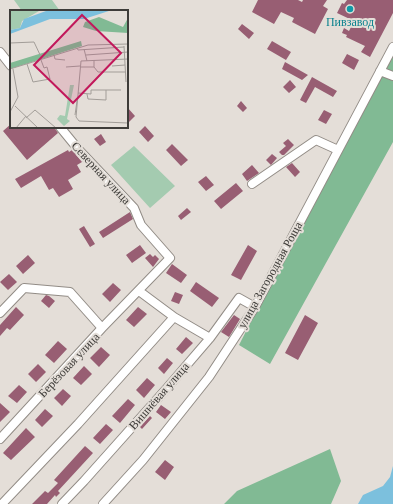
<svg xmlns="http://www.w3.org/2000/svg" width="393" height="504" font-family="'Times New Roman',serif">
  <rect width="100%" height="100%" fill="#e4ded8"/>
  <path fill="#a4cbb0" d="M 14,0 L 52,0 L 60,11 L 22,11 Z
    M 134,146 L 175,186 L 150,208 L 111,165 Z"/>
  <path fill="#81ba94" d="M 393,47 L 393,142 L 270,364 L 239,345 L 358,112 Z
    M 330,449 L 341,481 L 331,504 L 224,504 L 237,491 Z"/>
  <path fill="#7cc0dd" d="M 393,466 L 393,504 L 358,504 L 363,495 L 383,486 L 390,477 Z"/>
  <path fill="#985e73" d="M 258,0 L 298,0 L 302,2 L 303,0 L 327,0 L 323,6 L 328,9 L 315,34 L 292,22 L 294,18 L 281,12 L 274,24 L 252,12 Z
    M 347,0 L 393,0 L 393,13 L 370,57 L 361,52 L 365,46 L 346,37 L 347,35 L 342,33 L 344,28 L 349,31 L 354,21 L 337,13 L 342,3 L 344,4 Z
    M 242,24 L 254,33 L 249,39 L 238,29 Z
    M 272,41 L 291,52 L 286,60 L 267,49 Z
    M 347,54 L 359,60 L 354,70 L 342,63 Z
    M 285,62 L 308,75 L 302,80 L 282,69 Z
    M 312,77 L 337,91 L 333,97 L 315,87 L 306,103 L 300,100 Z
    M 290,80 L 296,87 L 289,93 L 283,87 Z
    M 241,101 L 247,108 L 243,112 L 237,106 Z
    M 127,107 L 135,116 L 127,124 Z
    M 324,110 L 332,114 L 326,124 L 318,120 Z
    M 11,124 L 11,127 L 54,127 L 58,133 L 27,160 L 3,131 Z
    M 145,126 L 154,136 L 148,142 L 139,132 Z
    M 101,134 L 106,142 L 100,146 L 94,139 Z
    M 288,139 L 294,145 L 284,155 L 282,155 L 279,152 L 286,146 L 283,143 Z
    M 172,144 L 188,160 L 181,166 L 166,150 Z
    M 68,150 L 69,152 L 72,150 L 82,162 L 77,165 L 81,172 L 68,180 L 73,189 L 59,197 L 53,188 L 49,190 L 41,176 L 21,188 L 15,179 Z
    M 272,154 L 277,158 L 271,165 L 266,160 Z
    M 292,163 L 300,172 L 295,177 L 286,167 Z
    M 252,165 L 259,173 L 247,181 L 242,174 Z
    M 206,176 L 214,185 L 206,191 L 198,182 Z
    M 236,183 L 243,191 L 221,209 L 214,201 Z
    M 187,208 L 191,212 L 181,220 L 178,216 Z
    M 130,212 L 133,219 L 103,238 L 99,232 Z
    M 84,226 L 95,244 L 90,247 L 79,229 Z
    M 140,245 L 146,253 L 132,263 L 126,255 Z
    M 248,245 L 257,251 L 241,280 L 231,275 Z
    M 150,254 L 153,257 L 155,255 L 159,259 L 153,267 L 145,258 Z
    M 28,255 L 35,263 L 23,274 L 16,266 Z
    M 172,264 L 187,275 L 181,283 L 166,273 Z
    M 9,274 L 17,282 L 8,290 L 0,282 Z
    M 196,282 L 219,298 L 212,307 L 190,291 Z
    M 113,283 L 121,290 L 110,302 L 102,294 Z
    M 175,292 L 183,295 L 179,304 L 171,301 Z
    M 46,295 L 49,296 L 55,301 L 49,308 L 41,301 Z
    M 16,307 L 24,315 L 10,330 L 7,328 L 0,336 L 0,325 Z
    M 138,307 L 147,314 L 134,327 L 126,320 Z
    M 234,315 L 240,319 L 229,337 L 221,332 Z
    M 305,315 L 318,323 L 298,360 L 285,353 Z
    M 186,337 L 193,343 L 182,354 L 176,349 Z
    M 58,341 L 67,349 L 54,363 L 45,355 Z
    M 101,347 L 110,355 L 99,367 L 90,358 Z
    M 167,358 L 173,363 L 164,374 L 158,368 Z
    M 38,364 L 46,372 L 36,382 L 28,374 Z
    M 84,366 L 92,374 L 81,385 L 73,378 Z
    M 147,378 L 155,385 L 144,398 L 136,390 Z
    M 19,385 L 27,392 L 17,403 L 8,396 Z
    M 63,389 L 71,396 L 62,406 L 54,398 Z
    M 128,399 L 135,405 L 120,423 L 112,416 Z
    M 0,403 L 10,412 L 0,422 Z
    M 161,405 L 171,412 L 165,419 L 156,412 Z
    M 45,409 L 53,416 L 42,427 L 35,420 Z
    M 150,416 L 152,418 L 142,429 L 140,427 Z
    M 106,424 L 113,430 L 100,444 L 93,438 Z
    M 26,428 L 35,437 L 11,460 L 3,453 Z
    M 85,446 L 93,453 L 58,491 L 60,493 L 56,497 L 55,495 L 47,504 L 32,504 L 45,491 L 48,493 L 58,483 L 54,480 Z
    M 165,460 L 174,467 L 165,480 L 155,472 Z"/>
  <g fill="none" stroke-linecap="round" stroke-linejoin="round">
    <defs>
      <path id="minor" d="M 0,52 L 11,66
        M 380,71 L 393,76
        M 252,184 L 316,140 L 338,150
        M 139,291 L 174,317 L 210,338
        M 0,313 L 24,288 L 70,292 L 102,328
        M 0,439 L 102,328 L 170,258 L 141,225 L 134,208 L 78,149 L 60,127
        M 2,504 L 78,424 L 174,317
        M 62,504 L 84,481 L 167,388 L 210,338 L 239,298 L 255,307
        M 103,504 L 143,460 L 209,377 L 255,307 L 393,47"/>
    </defs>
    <use href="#minor" stroke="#928c86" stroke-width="10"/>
    <use href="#minor" stroke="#fff" stroke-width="8"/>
  </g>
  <circle fill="#0f9aa8" stroke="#e4ded8" stroke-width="1.5" cx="350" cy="9" r="4"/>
  <g text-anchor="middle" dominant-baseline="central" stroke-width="4" stroke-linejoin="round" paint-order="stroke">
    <g font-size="12" fill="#0d838f" stroke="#e4ded8">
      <text x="350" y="22">Пивзавод</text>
    </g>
    <g font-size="12" fill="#3e3c39" stroke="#e4ded8">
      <text transform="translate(101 173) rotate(47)">Северная улица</text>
      <text transform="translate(270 275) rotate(-61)">улица Загородная Роща</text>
      <text transform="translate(69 365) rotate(-47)">Берёзовая улица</text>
      <text transform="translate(159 396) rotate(-49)">Вишнёвая улица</text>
    </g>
  </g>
  <g transform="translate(10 10)">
    <rect width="118" height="118" fill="#e4ded8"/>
    <path d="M 0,0 L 40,0 L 29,1 L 12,11 L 10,18 L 0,20 ZM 60,75 L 64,75 L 57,109 L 60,111 L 54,116 L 47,109 L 50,105 L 55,106 Z" fill="#a4cbb0"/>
    <path d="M 89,7 L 113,17 L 118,8 L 118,23 L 86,21 L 73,17 L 75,12 ZM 71,31 L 72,36 L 0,59 L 0,53 Z" fill="#81ba94"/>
    <path d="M 102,0 L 74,9 L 40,9 L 0,24 L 0,20 L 10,18 L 14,9 L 36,1 Z" fill="#7cc0dd"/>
    <path fill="none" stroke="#a29d98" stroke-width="1" d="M 0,33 L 24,32 L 32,49M 114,36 L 116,72M 67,38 L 68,40 L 114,37M 74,39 L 77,51M 44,45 L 45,49 L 55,50M 76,45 L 118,42M 84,50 L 84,57 L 88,62 L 116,62M 17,54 L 23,72 L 40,69 L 37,57 L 34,58 L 31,50M 102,56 L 115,55M 56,57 L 70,56M 70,57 L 84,57M 0,59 L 78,35 L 118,34M 68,83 L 81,84 L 81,80 L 111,80M 77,84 L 78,89 L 96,90 L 96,80M 5,96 L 28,118M 0,102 L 8,87 L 3,59M 65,105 L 67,91M 16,108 L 25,100 L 46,118M 69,111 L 66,107 L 71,51 L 118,49M 69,111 L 118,113M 6,118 L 16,106"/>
    <path fill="#c2185b" fill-opacity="0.15" stroke="#c2185b" stroke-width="2" d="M 72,5 L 111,43 L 63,93 L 24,55 Z"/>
    <rect width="118" height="118" fill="none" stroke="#3e3c39" stroke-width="2"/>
  </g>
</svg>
